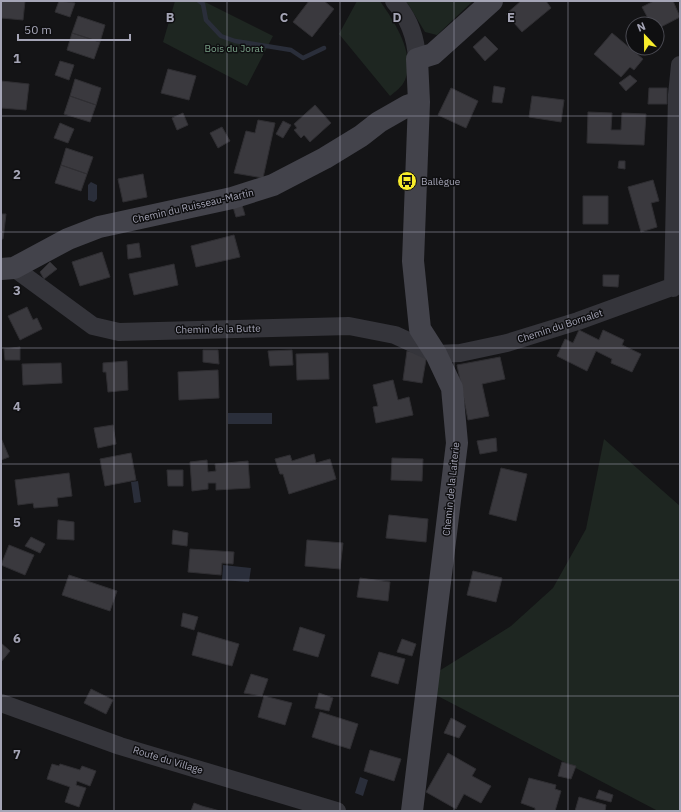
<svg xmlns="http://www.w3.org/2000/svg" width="681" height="812" font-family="'IBM Plex Sans',sans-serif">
  <rect width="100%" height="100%" fill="#141416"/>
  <path fill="#1e2621" d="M 175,1 L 203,1 L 273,36 L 247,86 L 163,42 Z
    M 357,1 L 380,1 C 394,21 416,54 405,80 C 402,87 395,92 390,96 L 339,34 Z
    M 404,1 L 473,1 L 437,35 L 425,32 L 408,4 Z
    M 604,439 L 680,506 L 680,811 L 658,811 L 434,694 L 439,671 L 511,626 L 553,588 L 586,529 Z"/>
  <path fill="#2a2e3a" d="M 91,182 L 97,185 L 97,199 L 94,202 L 88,200 L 88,185 Z
    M 228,413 L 272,413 L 272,424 L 228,424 Z
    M 138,481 L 141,502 L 134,503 L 131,482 Z
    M 223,565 L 251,568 L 249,582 L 222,580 Z
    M 360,777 L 368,780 L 363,796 L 355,793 Z"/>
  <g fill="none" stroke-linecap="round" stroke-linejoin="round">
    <path stroke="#2a2e3a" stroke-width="4.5" d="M 199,1 L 203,4 L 206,20 L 221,36 L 235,41 L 291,50 L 303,58 L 324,48"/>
  </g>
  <path fill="#3a393e" stroke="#2f2e32" d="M 1,1 L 25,1 L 23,20 L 1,18 Z
    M 59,1 L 75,3 L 70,17 L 55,12 Z
    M 309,1 L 324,1 L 334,9 L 312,37 L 293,22 Z
    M 521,1 L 546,1 L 551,8 L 522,32 L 506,14 Z
    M 654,1 L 673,1 L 680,17 L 657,29 L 657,24 L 651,24 L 642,7 Z
    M 78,16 L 105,25 L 100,42 L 72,33 Z
    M 72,33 L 100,42 L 94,59 L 67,50 Z
    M 612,33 L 643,59 L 634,70 L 630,67 L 621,77 L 594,54 Z
    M 485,36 L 498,49 L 485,61 L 473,47 Z
    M 60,61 L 74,65 L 69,80 L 55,75 Z
    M 168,69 L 196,76 L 189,100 L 161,93 Z
    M 630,75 L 637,81 L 626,91 L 619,83 Z
    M 75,79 L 101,88 L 96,105 L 70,96 Z
    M 1,81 L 29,84 L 26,110 L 1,108 Z
    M 494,86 L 505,88 L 502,103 L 492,102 Z
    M 451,88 L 478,101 L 466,128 L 438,115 Z
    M 649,88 L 667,88 L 667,104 L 648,104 Z
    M 70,96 L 96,105 L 90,122 L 64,114 Z
    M 532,96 L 564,100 L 561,122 L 529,117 Z
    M 315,105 L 331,123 L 310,142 L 304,135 L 301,138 L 294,130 L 297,128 L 294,124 Z
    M 588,112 L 612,113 L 611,130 L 621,130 L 622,113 L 646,114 L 644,145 L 587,143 Z
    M 183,113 L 188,125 L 177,130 L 172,118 Z
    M 258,120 L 275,123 L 263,178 L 234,173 L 246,131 L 255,133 Z
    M 283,121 L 291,125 L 283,138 L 276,134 Z
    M 60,123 L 74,129 L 68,143 L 54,138 Z
    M 222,127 L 230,141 L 218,148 L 210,133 Z
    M 66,148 L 93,157 L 87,174 L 61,165 Z
    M 619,161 L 625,161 L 625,169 L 618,168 Z
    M 61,165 L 87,174 L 81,191 L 55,183 Z
    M 143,174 L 147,197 L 123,202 L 118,179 Z
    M 653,180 L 659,201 L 651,203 L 657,227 L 641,232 L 628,187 Z
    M 583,196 L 608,196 L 608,224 L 583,224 Z
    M 242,205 L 245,215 L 236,217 L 233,207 Z
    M 1,214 L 6,214 L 3,239 L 1,239 Z
    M 234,235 L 240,257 L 196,267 L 191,246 Z
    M 139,243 L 141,257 L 128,259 L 127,245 Z
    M 102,252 L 110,277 L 80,286 L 72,262 Z
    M 50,262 L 57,269 L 44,279 L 40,272 Z
    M 174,264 L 178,285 L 134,295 L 129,274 Z
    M 603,275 L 619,275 L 618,287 L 603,286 Z
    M 27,307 L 33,320 L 37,318 L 42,329 L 20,340 L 8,316 Z
    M 579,330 L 599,340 L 603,330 L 624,340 L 622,345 L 641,354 L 632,372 L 611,363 L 612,359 L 596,351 L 587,371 L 557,356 L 565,339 L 573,343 Z
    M 20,347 L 20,360 L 5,360 L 4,349 Z
    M 203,350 L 218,350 L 219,364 L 203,362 Z
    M 292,350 L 293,365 L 270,366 L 268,351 Z
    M 407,351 L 427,354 L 422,383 L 403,380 Z
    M 328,353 L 329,379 L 297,380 L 296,354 Z
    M 500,357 L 505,379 L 482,384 L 489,416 L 468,420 L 457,365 Z
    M 127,361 L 128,390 L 108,392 L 106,372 L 103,372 L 103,363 Z
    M 61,363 L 62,383 L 23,385 L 22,364 Z
    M 218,370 L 219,398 L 179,400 L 178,372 Z
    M 393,380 L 398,400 L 409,397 L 413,415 L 376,423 L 373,407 L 378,406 L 373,385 Z
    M 113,425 L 116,444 L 98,448 L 94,428 Z
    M 1,438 L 9,457 L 1,460 Z
    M 496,438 L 497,451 L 480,454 L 477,441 Z
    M 131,453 L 136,480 L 105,486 L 100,459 Z
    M 314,454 L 316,463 L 330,459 L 336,479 L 289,494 L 283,474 L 280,474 L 275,459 L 290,455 L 292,461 Z
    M 392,458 L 423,459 L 422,481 L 391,480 Z
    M 207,460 L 208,472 L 216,471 L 215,464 L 248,461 L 250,488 L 216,490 L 216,483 L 208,483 L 208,489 L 192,491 L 190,462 Z
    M 501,468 L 527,474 L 516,521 L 489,514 Z
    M 167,470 L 183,470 L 183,486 L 168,486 Z
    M 69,473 L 72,496 L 57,498 L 58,506 L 34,508 L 33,503 L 18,505 L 15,480 Z
    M 389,515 L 428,519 L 426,542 L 386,538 Z
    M 58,520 L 74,522 L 74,540 L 57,539 Z
    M 173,530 L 188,533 L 187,546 L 172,544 Z
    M 31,537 L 45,544 L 40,553 L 25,546 Z
    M 307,540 L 343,543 L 340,569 L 305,566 Z
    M 9,545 L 34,555 L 25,575 L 1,565 Z
    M 190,549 L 234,552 L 233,564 L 222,563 L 221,575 L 188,572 Z
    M 473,571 L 502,578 L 496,602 L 467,595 Z
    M 69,575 L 117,591 L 110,611 L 62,595 Z
    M 360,578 L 390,582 L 388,601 L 357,597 Z
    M 183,613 L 198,617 L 194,630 L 181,626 Z
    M 300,627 L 325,635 L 318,657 L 293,650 Z
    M 198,632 L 239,644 L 232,666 L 192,655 Z
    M 402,639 L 416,644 L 412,656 L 397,652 Z
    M 1,643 L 10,651 L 1,662 Z
    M 379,652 L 405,659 L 398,684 L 371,676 Z
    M 251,674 L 268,679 L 262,696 L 244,693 Z
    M 91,689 L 113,700 L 106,714 L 84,703 Z
    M 319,693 L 333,698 L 329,711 L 315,708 Z
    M 264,696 L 292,703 L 285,725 L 258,717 Z
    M 320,712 L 358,724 L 350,749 L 312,737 Z
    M 451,718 L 466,726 L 459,738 L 444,733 Z
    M 370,750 L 401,759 L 394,781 L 364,771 Z
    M 448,753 L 476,769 L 472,776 L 491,786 L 481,803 L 464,794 L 456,809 L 426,792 Z
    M 562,762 L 576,766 L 571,779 L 558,776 Z
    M 52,764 L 59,766 L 60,764 L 80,770 L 82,766 L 96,771 L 90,786 L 77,781 L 76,785 L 86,788 L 79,807 L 65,802 L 70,787 L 47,779 Z
    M 529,778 L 556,785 L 555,789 L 561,791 L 555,811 L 537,811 L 535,810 L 535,808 L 521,803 Z
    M 599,790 L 613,795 L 611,802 L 596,798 Z
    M 579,797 L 606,805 L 605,811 L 575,811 Z
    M 194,803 L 202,806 L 220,811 L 191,811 Z"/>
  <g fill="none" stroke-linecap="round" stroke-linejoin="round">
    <path stroke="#35353b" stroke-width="18" d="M 394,1 C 409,18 416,37 417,59
      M 14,268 L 93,326 L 119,332 L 349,326 L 395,335 L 436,354 L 460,353 L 507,343 L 578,321 L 680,284
      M 673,288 L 677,95 L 680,65
      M 1,703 L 120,746 L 337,811"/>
    <path stroke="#43434b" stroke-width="22" d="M 1,269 L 14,268 L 68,239 L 99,227 L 232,198 L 273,185 L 325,158 L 361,136 L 379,122 L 407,106 L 419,102
      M 412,811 L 457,443 L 452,388 L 436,354 L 420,329 L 413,261 L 419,102 L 417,59 L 433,54 L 492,1"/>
  </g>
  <path fill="none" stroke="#a5a5b6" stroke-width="1" stroke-opacity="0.55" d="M 114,1 L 114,811M 227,1 L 227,811M 340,1 L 340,811M 454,1 L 454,811M 568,1 L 568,811M 1,116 L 680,116M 1,232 L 680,232M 1,348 L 680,348M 1,464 L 680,464M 1,580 L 680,580M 1,696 L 680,696"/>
  <defs>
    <symbol id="bus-disc" viewBox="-11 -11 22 22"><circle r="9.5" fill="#f7ec2b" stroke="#0f0f11"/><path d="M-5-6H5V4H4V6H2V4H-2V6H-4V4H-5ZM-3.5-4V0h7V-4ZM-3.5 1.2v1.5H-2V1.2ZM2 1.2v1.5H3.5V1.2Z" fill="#111"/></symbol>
  </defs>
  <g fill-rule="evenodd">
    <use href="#bus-disc" x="396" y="170" width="22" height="22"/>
  </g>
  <g text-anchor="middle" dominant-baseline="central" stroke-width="3" stroke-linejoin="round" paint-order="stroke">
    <g font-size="10" fill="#7ba289" stroke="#0f0f11">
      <text x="234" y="48">Bois du Jorat</text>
    </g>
    <g font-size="10" fill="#a5a5b6" stroke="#0f0f11" text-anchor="start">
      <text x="421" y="181">Ballègue</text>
    </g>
    <g font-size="10" fill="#a5a5b6" stroke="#0f0f11">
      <text transform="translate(193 206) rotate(-13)">Chemin du Ruisseau-Martin</text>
      <text transform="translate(560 326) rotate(-18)">Chemin du Bornalet</text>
      <text transform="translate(218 329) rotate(-1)">Chemin de la Butte</text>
      <text transform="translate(451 489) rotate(-84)">Chemin de la Laiterie</text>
      <text transform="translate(168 760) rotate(17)">Route du Village</text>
    </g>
  </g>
  <g font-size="13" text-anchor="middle" font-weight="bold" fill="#a5a5b6" stroke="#0f0f11" stroke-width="3" stroke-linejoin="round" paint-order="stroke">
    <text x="170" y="22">B</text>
    <text x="284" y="22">C</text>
    <text x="397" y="22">D</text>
    <text x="511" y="22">E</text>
    <text x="17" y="63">1</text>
    <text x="17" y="179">2</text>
    <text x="17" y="295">3</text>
    <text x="17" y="411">4</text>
    <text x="17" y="527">5</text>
    <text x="17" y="643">6</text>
    <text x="17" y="759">7</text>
  </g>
  <rect width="681" height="812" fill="none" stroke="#a5a5b6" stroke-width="4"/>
  <g transform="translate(645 36) rotate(338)"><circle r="19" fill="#0f0f11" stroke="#4b4b53"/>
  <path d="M0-3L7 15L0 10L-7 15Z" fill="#f7ec2b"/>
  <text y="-6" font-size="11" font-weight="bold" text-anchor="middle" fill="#a5a5b6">N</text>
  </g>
  <path d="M18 34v6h112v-6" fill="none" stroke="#a5a5b6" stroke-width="2"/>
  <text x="24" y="34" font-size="12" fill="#a5a5b6" stroke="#0f0f11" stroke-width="3" paint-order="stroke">50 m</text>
</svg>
